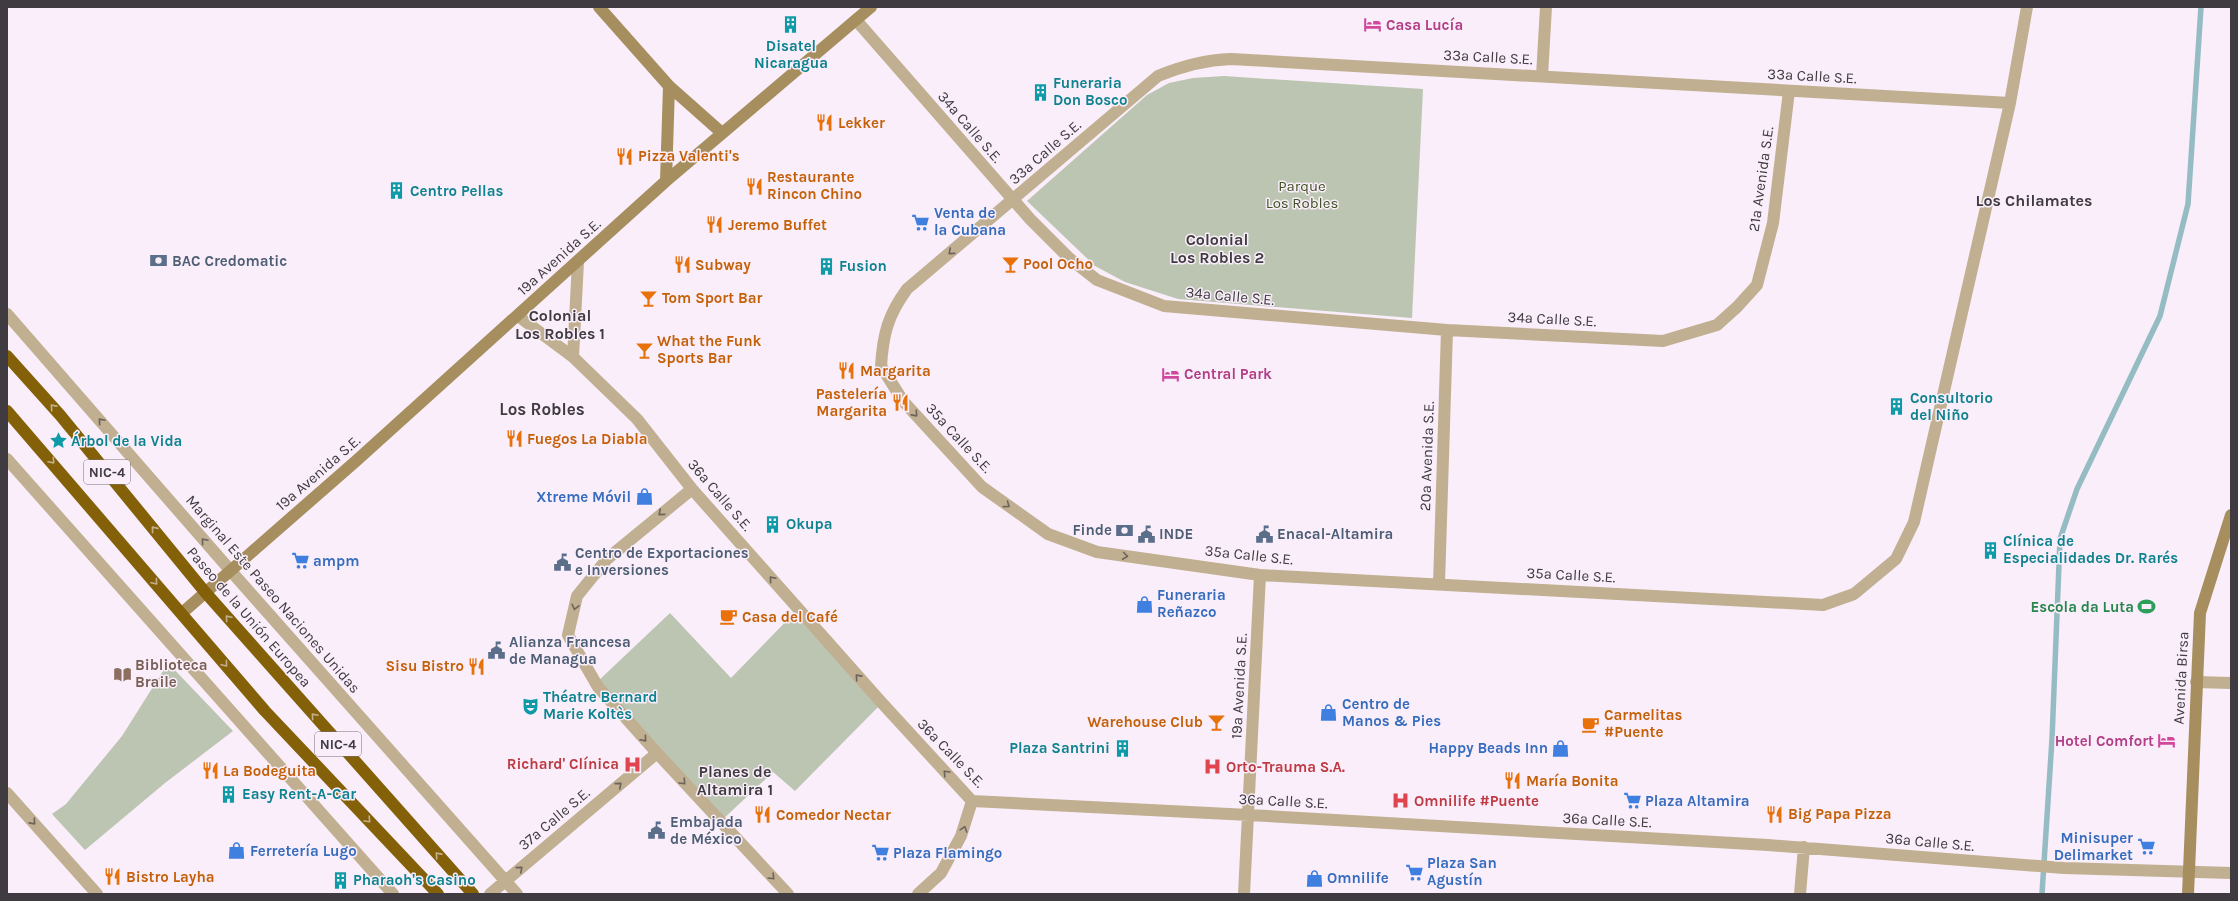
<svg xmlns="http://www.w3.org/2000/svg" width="2238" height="901" font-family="Karla,sans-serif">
  <rect width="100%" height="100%" fill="#f9eefa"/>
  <path fill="#bcc5b2" d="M 1224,76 L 1423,89 L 1412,318 L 1178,299 L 1125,282 L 1095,266 L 1027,201 L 1147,95 L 1169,83 L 1193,78 Z
    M 798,609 L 882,703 L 795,791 L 773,772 L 720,822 L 596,683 L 670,613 L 731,678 Z
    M 168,663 L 233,731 L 165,783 L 85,850 L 52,814 L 66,804 L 122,736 Z"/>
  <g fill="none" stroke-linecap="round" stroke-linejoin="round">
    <path stroke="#95bcc3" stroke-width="5.5" d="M 2042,894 L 2052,739 L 2060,539 L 2077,489 L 2160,316 L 2188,204 L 2201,7"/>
    <path stroke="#c0af90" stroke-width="12" d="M 856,20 L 1030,219 L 1069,258 L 1097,280 L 1164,306 L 1447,330 L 1663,341 L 1717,325 L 1737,307 L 1757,285 L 1773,223 L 1789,91
      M 1542,76 L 1546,7
      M 2010,103 L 1231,59 C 1204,60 1182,66 1158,76 L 907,289 C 888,315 883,334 881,366 L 903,401 L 982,487 L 1048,534 L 1097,552 L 1260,575 L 1823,605 L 1854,594 L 1896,559 L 1914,522 L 2010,103 L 2027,7
      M 7,314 L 230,570 L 517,894
      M 518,316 L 573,357 L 637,419 L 692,489 L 882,703 L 972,801 L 1249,815 L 1768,845 L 2064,868 L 2231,873
      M 573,357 L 578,262
      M 7,459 L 393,894
      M 692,489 L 607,559 L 577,596 L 568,635 L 598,687 L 657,753 L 788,894
      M 1439,584 L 1447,330
      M 2196,682 L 2231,683
      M 7,793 L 97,894
      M 490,894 L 657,753
      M 918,894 L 941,873 L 961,836 L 972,801
      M 1244,894 L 1260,575
      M 1800,894 L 1804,847"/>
    <path stroke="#a68e5f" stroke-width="12" d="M 599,7 L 669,86 L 722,133
      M 666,181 L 669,86
      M 182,613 L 356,461 L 666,181 L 871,7
      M 2188,894 L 2200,613 L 2231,515"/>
    <path stroke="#846108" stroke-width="12" d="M 7,356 L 60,415 L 205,592 L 473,894
      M 7,411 L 265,711 L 438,894"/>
  </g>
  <defs><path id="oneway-chevron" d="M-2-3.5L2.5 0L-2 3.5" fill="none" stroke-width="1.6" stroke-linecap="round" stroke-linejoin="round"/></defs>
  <g stroke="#6c645c">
    <use href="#oneway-chevron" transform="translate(951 252) rotate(140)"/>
    <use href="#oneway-chevron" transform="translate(915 414) rotate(48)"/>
    <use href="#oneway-chevron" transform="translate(101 421) rotate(-131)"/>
    <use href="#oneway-chevron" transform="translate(1007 505) rotate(36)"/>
    <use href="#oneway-chevron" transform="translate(661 513) rotate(140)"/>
    <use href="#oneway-chevron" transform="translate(204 541) rotate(-131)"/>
    <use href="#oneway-chevron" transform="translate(1125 556) rotate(8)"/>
    <use href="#oneway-chevron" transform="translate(772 579) rotate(-131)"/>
    <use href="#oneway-chevron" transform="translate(575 607) rotate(103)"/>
    <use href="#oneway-chevron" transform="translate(858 677) rotate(-132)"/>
    <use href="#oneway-chevron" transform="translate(644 739) rotate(49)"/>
    <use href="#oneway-chevron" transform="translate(946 773) rotate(-133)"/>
    <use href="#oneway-chevron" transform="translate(683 782) rotate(47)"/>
    <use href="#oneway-chevron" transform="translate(619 785) rotate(-40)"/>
    <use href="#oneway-chevron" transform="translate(33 822) rotate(48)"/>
    <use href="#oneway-chevron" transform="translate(964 829) rotate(-72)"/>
    <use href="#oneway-chevron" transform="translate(520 869) rotate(-40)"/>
    <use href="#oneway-chevron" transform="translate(772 877) rotate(46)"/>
  </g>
  <g stroke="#c4af8d">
    <use href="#oneway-chevron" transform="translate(53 407) rotate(-132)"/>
    <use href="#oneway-chevron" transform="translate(52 461) rotate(49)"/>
    <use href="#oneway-chevron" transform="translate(154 529) rotate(-129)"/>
    <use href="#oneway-chevron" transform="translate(155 582) rotate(50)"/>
    <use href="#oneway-chevron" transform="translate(228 618) rotate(-131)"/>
    <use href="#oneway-chevron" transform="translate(225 664) rotate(50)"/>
    <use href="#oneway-chevron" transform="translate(314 716) rotate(-131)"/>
    <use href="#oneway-chevron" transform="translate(368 820) rotate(47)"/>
    <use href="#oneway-chevron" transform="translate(438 855) rotate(-132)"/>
  </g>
  <defs>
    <symbol id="building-bare" viewBox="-9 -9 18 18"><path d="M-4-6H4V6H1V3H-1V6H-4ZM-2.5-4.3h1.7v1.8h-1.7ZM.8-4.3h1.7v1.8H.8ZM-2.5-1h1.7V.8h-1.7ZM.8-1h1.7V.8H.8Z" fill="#0f9aa8" stroke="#f9eefa" stroke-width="2.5" paint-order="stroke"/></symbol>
    <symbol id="hotel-bare" viewBox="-9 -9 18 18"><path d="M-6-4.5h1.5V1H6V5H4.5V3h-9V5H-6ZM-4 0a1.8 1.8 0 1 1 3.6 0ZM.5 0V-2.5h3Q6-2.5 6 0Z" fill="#d1479c" stroke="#f9eefa" stroke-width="2.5" paint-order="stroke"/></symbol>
    <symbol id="restaurant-bare" viewBox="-9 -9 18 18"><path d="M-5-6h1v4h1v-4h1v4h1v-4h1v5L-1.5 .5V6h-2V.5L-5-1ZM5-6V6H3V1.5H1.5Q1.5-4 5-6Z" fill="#e8710a" stroke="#f9eefa" stroke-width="2.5" paint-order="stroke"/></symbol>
    <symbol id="supermarket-bare" viewBox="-9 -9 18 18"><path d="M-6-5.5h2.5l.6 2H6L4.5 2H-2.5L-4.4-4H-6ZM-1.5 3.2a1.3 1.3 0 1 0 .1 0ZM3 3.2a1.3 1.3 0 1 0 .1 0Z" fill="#3f7fe0" stroke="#f9eefa" stroke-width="2.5" paint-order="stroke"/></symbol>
    <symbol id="bank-bare" viewBox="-9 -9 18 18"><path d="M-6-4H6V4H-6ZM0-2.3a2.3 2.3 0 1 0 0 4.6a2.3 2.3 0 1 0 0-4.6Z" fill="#5c6f8a" stroke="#f9eefa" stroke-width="2.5" paint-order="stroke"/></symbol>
    <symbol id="bar-bare" viewBox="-9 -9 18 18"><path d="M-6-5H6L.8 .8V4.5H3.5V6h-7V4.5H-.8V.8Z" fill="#e8710a" stroke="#f9eefa" stroke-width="2.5" paint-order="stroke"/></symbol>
    <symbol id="sight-bare" viewBox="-9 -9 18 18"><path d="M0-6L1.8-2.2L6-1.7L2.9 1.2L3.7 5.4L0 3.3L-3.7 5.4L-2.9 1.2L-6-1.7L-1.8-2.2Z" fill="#0f9aa8" stroke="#f9eefa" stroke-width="2.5" paint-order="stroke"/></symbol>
    <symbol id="shop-bare" viewBox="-9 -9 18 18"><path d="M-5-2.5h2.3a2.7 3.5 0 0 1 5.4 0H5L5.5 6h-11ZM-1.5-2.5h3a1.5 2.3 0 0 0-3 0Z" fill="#3f7fe0" stroke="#f9eefa" stroke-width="2.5" paint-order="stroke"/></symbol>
    <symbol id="civic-bare" viewBox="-9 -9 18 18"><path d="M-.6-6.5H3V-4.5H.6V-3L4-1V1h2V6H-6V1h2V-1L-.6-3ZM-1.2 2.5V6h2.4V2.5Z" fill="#5c6f8a" stroke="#f9eefa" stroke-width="2.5" paint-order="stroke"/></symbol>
    <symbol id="stadium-bare" viewBox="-9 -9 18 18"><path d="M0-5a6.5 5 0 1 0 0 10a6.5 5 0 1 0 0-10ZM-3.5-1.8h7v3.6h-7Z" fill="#2e9e5b" stroke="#f9eefa" stroke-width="2.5" paint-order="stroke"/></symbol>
    <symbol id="cafe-bare" viewBox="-9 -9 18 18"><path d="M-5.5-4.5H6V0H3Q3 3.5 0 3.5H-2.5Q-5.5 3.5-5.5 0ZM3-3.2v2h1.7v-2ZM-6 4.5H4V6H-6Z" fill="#e8710a" stroke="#f9eefa" stroke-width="2.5" paint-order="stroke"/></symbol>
    <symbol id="library-bare" viewBox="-9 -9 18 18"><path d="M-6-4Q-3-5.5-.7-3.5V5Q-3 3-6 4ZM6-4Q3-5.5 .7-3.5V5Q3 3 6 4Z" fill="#8d6e63" stroke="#f9eefa" stroke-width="2.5" paint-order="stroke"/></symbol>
    <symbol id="theatre-bare" viewBox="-9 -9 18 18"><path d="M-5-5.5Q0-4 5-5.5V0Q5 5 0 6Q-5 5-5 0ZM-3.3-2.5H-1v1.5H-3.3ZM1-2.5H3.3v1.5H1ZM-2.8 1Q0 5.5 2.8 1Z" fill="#0f9aa8" stroke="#f9eefa" stroke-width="2.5" paint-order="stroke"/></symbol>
    <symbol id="hospital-bare" viewBox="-9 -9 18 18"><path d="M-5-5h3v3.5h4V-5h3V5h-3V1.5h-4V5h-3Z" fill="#e0444e" stroke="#f9eefa" stroke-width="2.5" paint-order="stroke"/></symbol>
  </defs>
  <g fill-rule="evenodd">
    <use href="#building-bare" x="778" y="12" width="25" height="25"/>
    <use href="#hotel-bare" x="1360" y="12" width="25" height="25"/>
    <use href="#building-bare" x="1028" y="80" width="25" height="25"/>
    <use href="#restaurant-bare" x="812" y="110" width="25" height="25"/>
    <use href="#restaurant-bare" x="612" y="144" width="25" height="25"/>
    <use href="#restaurant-bare" x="742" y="174" width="25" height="25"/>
    <use href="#building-bare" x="384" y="178" width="25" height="25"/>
    <use href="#supermarket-bare" x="908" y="210" width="25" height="25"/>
    <use href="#restaurant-bare" x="702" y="212" width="25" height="25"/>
    <use href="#bank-bare" x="146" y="248" width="25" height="25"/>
    <use href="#bar-bare" x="998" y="252" width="25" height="25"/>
    <use href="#restaurant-bare" x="670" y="252" width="25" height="25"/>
    <use href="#building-bare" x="814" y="254" width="25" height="25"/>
    <use href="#bar-bare" x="636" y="286" width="25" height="25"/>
    <use href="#bar-bare" x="632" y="338" width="25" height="25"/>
    <use href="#restaurant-bare" x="834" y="358" width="25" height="25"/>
    <use href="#hotel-bare" x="1158" y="362" width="25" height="25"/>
    <use href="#restaurant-bare" x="888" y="390" width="25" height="25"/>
    <use href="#building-bare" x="1884" y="394" width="25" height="25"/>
    <use href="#restaurant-bare" x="502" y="426" width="25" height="25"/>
    <use href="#sight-bare" x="46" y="428" width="25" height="25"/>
    <use href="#shop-bare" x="632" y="484" width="25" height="25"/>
    <use href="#building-bare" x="760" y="512" width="25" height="25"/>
    <use href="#bank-bare" x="1112" y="518" width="25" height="25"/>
    <use href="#civic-bare" x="1134" y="522" width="25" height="25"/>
    <use href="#civic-bare" x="1252" y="522" width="25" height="25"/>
    <use href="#building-bare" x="1978" y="538" width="25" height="25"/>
    <use href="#supermarket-bare" x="288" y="548" width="25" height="25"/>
    <use href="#civic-bare" x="550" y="550" width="25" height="25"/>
    <use href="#shop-bare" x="1132" y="592" width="25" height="25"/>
    <use href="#stadium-bare" x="2134" y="594" width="25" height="25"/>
    <use href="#cafe-bare" x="716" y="604" width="25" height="25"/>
    <use href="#civic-bare" x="484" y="638" width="25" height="25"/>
    <use href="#restaurant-bare" x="464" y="654" width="25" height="25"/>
    <use href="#library-bare" x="110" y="662" width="25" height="25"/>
    <use href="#theatre-bare" x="518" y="694" width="25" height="25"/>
    <use href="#shop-bare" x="1316" y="700" width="25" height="25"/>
    <use href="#bar-bare" x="1204" y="710" width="25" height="25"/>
    <use href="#cafe-bare" x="1578" y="712" width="25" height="25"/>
    <use href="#hotel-bare" x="2154" y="728" width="25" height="25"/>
    <use href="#building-bare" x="1110" y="736" width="25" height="25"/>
    <use href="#shop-bare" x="1548" y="736" width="25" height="25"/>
    <use href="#hospital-bare" x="620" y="752" width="25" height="25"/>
    <use href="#hospital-bare" x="1200" y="754" width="25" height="25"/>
    <use href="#restaurant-bare" x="198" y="758" width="25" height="25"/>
    <use href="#restaurant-bare" x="1500" y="768" width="25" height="25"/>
    <use href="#building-bare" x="216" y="782" width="25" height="25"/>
    <use href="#hospital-bare" x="1388" y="788" width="25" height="25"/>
    <use href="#supermarket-bare" x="1620" y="788" width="25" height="25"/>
    <use href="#restaurant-bare" x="1762" y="802" width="25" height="25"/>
    <use href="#restaurant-bare" x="750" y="802" width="25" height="25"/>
    <use href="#civic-bare" x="644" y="818" width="25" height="25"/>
    <use href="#supermarket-bare" x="2134" y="834" width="25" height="25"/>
    <use href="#shop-bare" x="224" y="838" width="25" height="25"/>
    <use href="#supermarket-bare" x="868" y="840" width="25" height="25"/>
    <use href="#supermarket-bare" x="1402" y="860" width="25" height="25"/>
    <use href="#restaurant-bare" x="100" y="864" width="25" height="25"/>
    <use href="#shop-bare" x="1302" y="866" width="25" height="25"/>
    <use href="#building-bare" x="328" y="868" width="25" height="25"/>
  </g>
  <g text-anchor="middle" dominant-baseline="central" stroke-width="3" stroke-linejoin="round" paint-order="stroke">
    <g fill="#f9eefa" stroke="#777178" stroke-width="1">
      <rect x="84" y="460" width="46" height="24" rx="3"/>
      <rect x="315" y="732" width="46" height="24" rx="3"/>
    </g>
    <g font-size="14" font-weight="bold" fill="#3f3b40">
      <text x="107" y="472">NIC-4</text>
      <text x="338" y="744">NIC-4</text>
    </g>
    <g font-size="15" font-weight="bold" fill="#b23c85" stroke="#f9eefa" text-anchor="start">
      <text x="1386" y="25">Casa Lucía</text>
      <text x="1184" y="374">Central Park</text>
      <text x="2154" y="741" text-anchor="end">Hotel Comfort</text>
    </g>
    <g font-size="15" font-weight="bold" fill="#0d838f" stroke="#f9eefa" text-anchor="start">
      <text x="791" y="46" text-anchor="middle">Disatel<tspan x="791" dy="17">Nicaragua</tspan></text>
      <text x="1053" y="83">Funeraria<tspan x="1053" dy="17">Don Bosco</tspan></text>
      <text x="410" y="191">Centro Pellas</text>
      <text x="839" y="266">Fusion</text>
      <text x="1910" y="398">Consultorio<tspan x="1910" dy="17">del Niño</tspan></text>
      <text x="71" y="441">Árbol de la Vida</text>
      <text x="786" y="524">Okupa</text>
      <text x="2003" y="541">Clínica de<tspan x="2003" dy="17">Especialidades Dr. Rarés</tspan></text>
      <text x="543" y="697">Théatre Bernard<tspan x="543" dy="17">Marie Koltès</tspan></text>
      <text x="1110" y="748" text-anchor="end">Plaza Santrini</text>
      <text x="242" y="794">Easy Rent-A-Car</text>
      <text x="353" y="880">Pharaoh's Casino</text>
    </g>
    <g font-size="15" fill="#3f3b40" stroke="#f9eefa">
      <text transform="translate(1488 57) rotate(3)">33a Calle S.E.</text>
      <text transform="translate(1812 76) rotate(3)">33a Calle S.E.</text>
      <text transform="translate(970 127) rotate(49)">34a Calle S.E.</text>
      <text transform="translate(1045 152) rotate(-41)">33a Calle S.E.</text>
      <text transform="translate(1761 179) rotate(-82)">21a Avenida S.E.</text>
      <text transform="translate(559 257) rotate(-42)">19a Avenida S.E.</text>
      <text transform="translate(1230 296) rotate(5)">34a Calle S.E.</text>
      <text transform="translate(1552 319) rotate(3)">34a Calle S.E.</text>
      <text transform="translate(959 438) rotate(47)">35a Calle S.E.</text>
      <text transform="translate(1427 456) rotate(-88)">20a Avenida S.E.</text>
      <text transform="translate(318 473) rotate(-41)">19a Avenida S.E.</text>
      <text transform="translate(720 495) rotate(49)">36a Calle S.E.</text>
      <text transform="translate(1249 555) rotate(6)">35a Calle S.E.</text>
      <text transform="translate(1571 575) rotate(3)">35a Calle S.E.</text>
      <text transform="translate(273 594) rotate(49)">Marginal Este Paseo Naciones Unidas</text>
      <text transform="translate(249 617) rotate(49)">Paseo de la Unión Europea</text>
      <text transform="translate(2181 678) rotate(-87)">Avenida Birsa</text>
      <text transform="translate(1239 686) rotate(-87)">19a Avenida S.E.</text>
      <text transform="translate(951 753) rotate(46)">36a Calle S.E.</text>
      <text transform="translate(1283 801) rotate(3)">36a Calle S.E.</text>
      <text transform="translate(554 819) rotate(-40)">37a Calle S.E.</text>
      <text transform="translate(1607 820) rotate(3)">36a Calle S.E.</text>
      <text transform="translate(1930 842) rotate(5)">36a Calle S.E.</text>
    </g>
    <g font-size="15" font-weight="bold" fill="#c56008" stroke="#f9eefa" text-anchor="start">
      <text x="838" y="123">Lekker</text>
      <text x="638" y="156">Pizza Valenti's</text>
      <text x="767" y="177">Restaurante<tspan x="767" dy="17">Rincon Chino</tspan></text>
      <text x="728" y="225">Jeremo Buffet</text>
      <text x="1023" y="264">Pool Ocho</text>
      <text x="695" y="265">Subway</text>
      <text x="662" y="298">Tom Sport Bar</text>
      <text x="657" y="341">What the Funk<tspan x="657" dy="17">Sports Bar</tspan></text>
      <text x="860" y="371">Margarita</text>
      <text x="887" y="394" text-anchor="end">Pastelería<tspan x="887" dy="17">Margarita</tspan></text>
      <text x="527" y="439">Fuegos La Diabla</text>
      <text x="742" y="617">Casa del Café</text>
      <text x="464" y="666" text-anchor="end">Sisu Bistro</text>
      <text x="1604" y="715">Carmelitas<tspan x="1604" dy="17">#Puente</tspan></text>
      <text x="1203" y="722" text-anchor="end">Warehouse Club</text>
      <text x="223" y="771">La Bodeguita</text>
      <text x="1526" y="781">María Bonita</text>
      <text x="1788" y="814">Big Papa Pizza</text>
      <text x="776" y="815">Comedor Nectar</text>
      <text x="126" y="877">Bistro Layha</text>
    </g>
    <g font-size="15" fill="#405224" stroke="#f9eefa">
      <text x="1302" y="186">Parque<tspan x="1302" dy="17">Los Robles</tspan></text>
    </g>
    <g font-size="15" font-weight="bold" fill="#366cbe" stroke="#f9eefa" text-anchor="start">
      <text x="934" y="213">Venta de<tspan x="934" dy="17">la Cubana</tspan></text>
      <text x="631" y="497" text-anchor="end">Xtreme Móvil</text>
      <text x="313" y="561">ampm</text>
      <text x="1157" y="595">Funeraria<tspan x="1157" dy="17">Reñazco</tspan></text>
      <text x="1342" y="704">Centro de<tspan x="1342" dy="17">Manos &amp; Pies</tspan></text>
      <text x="1548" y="748" text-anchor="end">Happy Beads Inn</text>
      <text x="1645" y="801">Plaza Altamira</text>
      <text x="2133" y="838" text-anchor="end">Minisuper<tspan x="2133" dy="17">Delimarket</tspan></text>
      <text x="250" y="851">Ferretería Lugo</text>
      <text x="893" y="853">Plaza Flamingo</text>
      <text x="1427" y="863">Plaza San<tspan x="1427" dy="17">Agustín</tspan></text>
      <text x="1327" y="878">Omnilife</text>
    </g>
    <g font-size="15" font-weight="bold" fill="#4e5e75" stroke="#f9eefa" text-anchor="start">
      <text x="172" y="261">BAC Credomatic</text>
      <text x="1112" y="530" text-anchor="end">Finde</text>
      <text x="1159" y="534">INDE</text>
      <text x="1277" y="534">Enacal-Altamira</text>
      <text x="575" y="553">Centro de Exportaciones<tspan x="575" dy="17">e Inversiones</tspan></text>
      <text x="509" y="642">Alianza Francesa<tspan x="509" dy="17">de Managua</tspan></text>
      <text x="670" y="822">Embajada<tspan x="670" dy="17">de México</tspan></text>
    </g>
    <g font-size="15" font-weight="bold" fill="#27864d" stroke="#f9eefa" text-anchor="end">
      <text x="2134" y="607">Escola da Luta</text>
    </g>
    <g font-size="15" font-weight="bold" fill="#785e54" stroke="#f9eefa" text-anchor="start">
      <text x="135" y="665">Biblioteca<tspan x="135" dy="17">Braile</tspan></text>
    </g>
    <g font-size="15" font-weight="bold" fill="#be3a42" stroke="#f9eefa" text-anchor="start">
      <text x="619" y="764" text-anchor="end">Richard' Clínica</text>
      <text x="1226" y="767">Orto-Trauma S.A.</text>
      <text x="1414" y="801">Omnilife #Puente</text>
    </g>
    <g font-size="16" font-weight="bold" fill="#3f3b40" stroke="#f9eefa">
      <text x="2034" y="200">Los Chilamates</text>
      <text x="1217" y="239">Colonial<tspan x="1217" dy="18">Los Robles 2</tspan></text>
      <text x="560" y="315">Colonial<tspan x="560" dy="18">Los Robles 1</tspan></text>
      <text x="735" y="771">Planes de<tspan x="735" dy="18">Altamira 1</tspan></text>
    </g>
    <g font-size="17" font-weight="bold" fill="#3f3b40" stroke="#f9eefa">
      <text x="542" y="409">Los Robles</text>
    </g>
  </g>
  <rect width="2238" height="901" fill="none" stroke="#3f3b40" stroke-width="16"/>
</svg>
